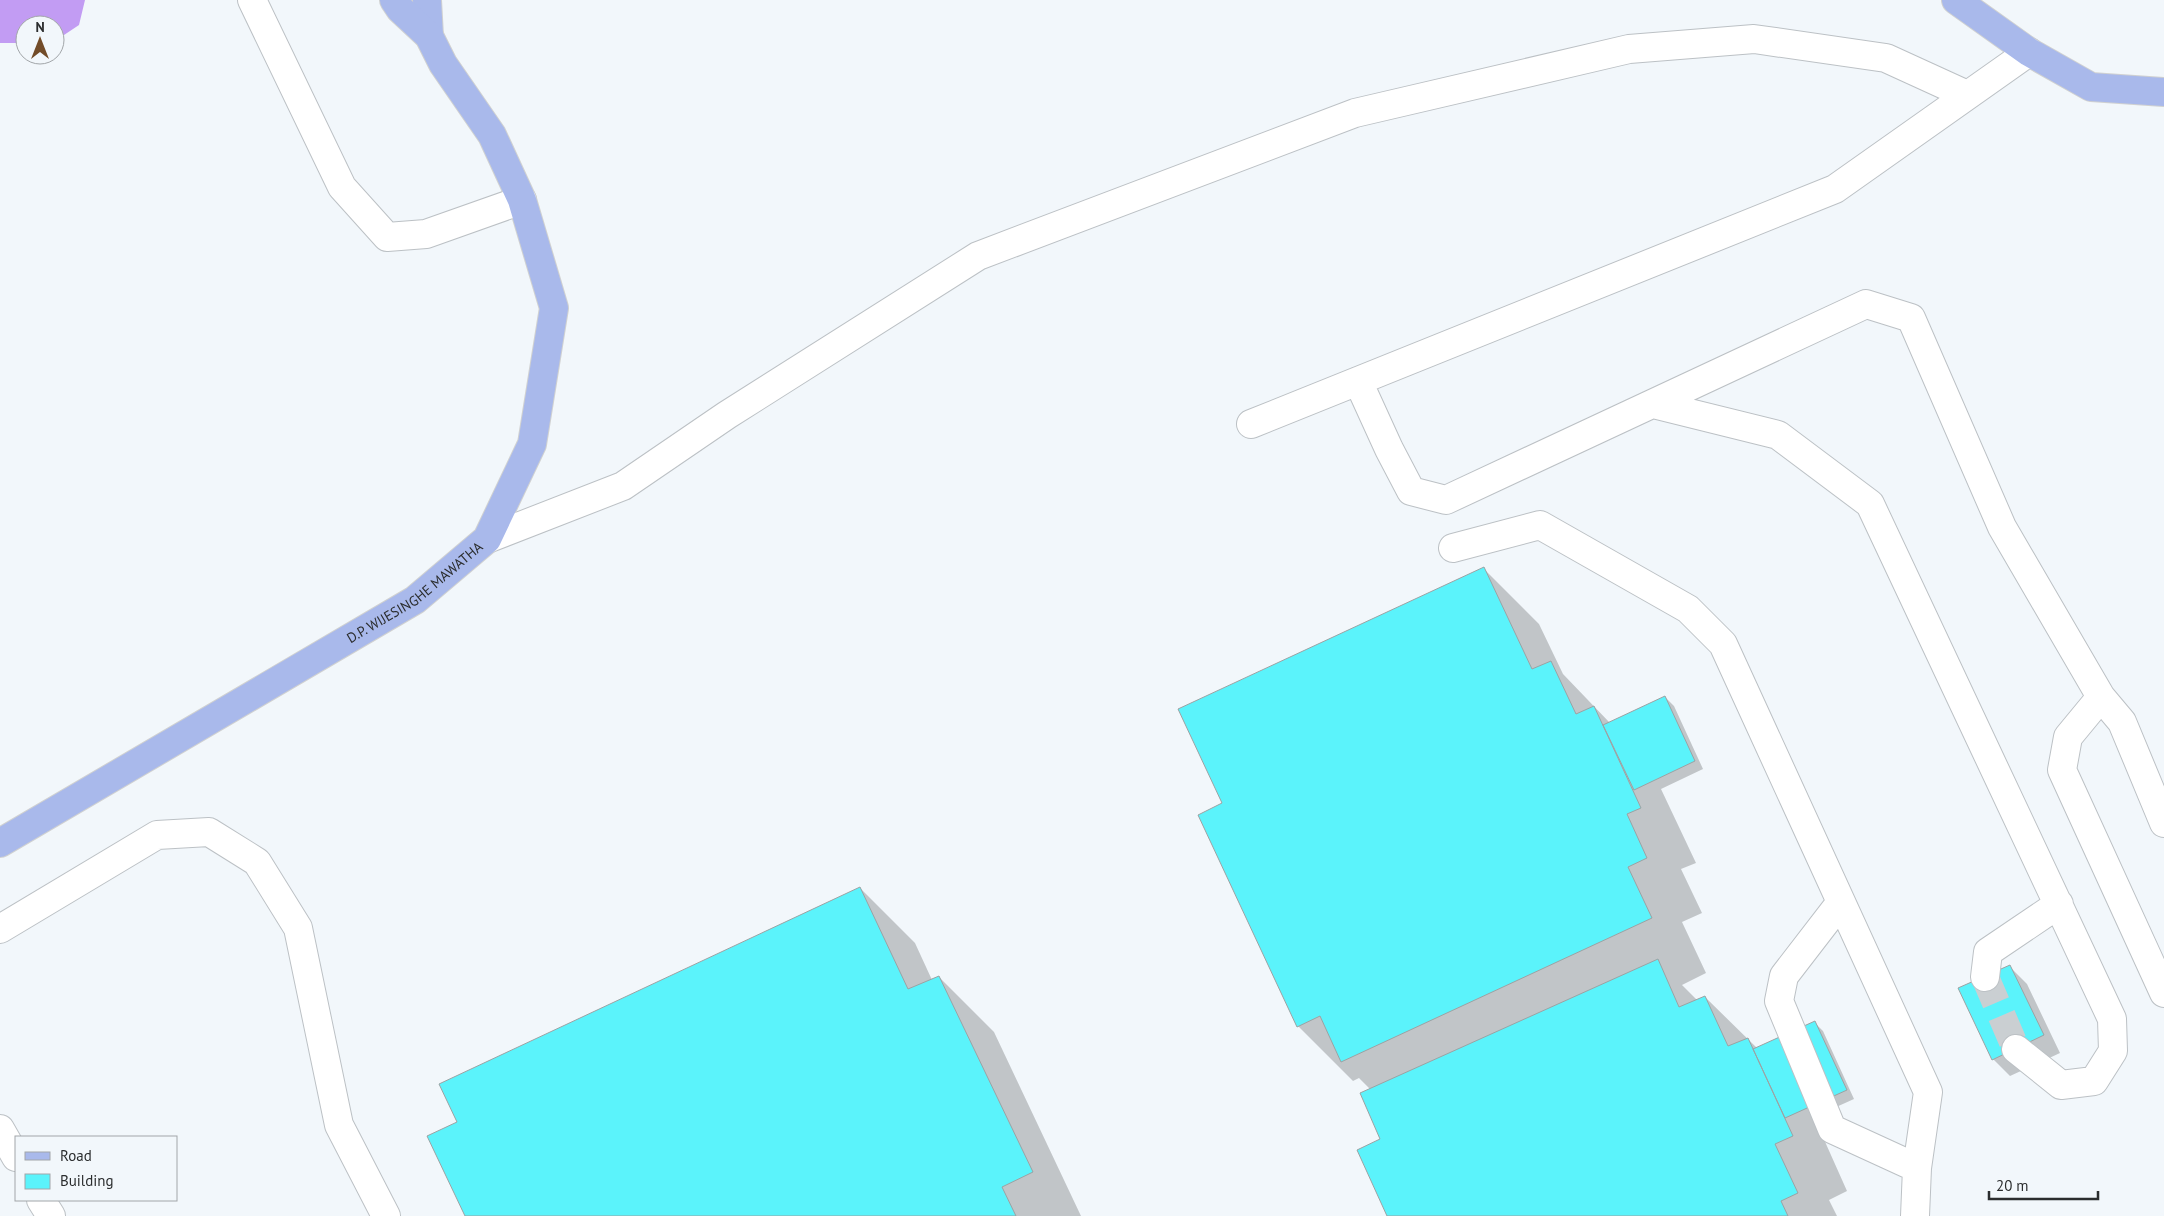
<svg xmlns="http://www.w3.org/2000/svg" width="2164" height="1216" font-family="'PT Sans',sans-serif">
  <rect width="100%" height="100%" fill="#f2f7fb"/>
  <path fill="#c29cf3" d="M 0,0 L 85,0 L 79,25 L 55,41 L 55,25 L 25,25 L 25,43 L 0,43 Z"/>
  <path fill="#0003" d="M 1484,569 L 1539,624 L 1563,674 L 1610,723 L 1665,697 L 1674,706 L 1703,769 L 1661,789 L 1696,863 L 1681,869 L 1702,913 L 1682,922 L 1706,973 L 1682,985 L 1698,1001 L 1705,997 L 1757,1048 L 1814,1022 L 1823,1031 L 1854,1099 L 1814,1117 L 1847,1191 L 1829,1200 L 1837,1216 L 1389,1216 L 1382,1139 L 1371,1090 L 1359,1078 L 1353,1081 L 1298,1026 L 1224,803 Z
    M 860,888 L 915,943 L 932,980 L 939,977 L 994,1032 L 1081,1216 L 467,1216 L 459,1123 Z
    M 2010,967 L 2027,984 L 2060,1053 L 2010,1076 L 1993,1059 Z"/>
  <path fill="#5bf3fb" stroke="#9ca2a3" d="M 1484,567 L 1532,669 L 1551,661 L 1576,714 L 1594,706 L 1641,808 L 1627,814 L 1647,858 L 1628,867 L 1652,918 L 1341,1062 L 1320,1016 L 1297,1027 L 1198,815 L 1222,803 L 1178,709 Z
    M 1665,696 L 1695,761 L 1634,790 L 1603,725 Z
    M 860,887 L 908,989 L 939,976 L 1033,1172 L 1002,1187 L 1016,1216 L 465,1216 L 427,1136 L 457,1122 L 439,1084 Z
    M 1658,959 L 1679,1007 L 1705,996 L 1728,1046 L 1748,1038 L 1793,1136 L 1775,1144 L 1798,1193 L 1781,1201 L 1788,1216 L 1387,1216 L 1357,1150 L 1380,1139 L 1360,1093 Z
    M 2010,965 L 2044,1035 L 1992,1060 L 1958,988 Z
    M 1815,1021 L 1847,1090 L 1785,1118 L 1753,1049 Z"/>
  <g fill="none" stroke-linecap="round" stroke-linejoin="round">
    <path stroke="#cacfd2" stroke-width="28" stroke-dasharray="28 14" stroke-linecap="butt" d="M 1985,977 L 2016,1049"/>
    <defs>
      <path id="minor" d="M 252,0 L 342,187 L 387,237 L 426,234 L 522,200
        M 1358,381 L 1389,449 L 1411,491 L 1446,500 L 1866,304 L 1911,318 L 2002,527 L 2101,697 L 2122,722 L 2164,823
        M 1653,404 L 1778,435 L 1870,504 L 2112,1019 L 2113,1051 L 2094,1081 L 2061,1085 L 2016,1049
        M 1251,424 L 1835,189 L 2029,52
        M 487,539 L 623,486 L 727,415 L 978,256 L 1355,113 L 1629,49 L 1754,39 L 1886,58 L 1967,95
        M 1453,548 L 1540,525 L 1688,609 L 1723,644 L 1928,1092 L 1917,1168 L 1915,1216
        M 2101,697 L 2068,737 L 2062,770 L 2164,993
        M 1841,902 L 1784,976 L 1779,1001 L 1832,1129 L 1917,1168
        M 0,929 L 157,835 L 209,832 L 257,862 L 298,928 L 339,1125 L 386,1216
        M 1985,977 L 1988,952 L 2059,904
        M 0,1129 L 16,1157
        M 41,1200 L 51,1216"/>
      <g id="major">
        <path d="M 427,0 L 429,36"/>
        <path d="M 1956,0 L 2029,52 L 2091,87 L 2164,92"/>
        <path id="s1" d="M 0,843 L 415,600 L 487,539 L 532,444 L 554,308 L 522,200 L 492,135 L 443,64 L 429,36 L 400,9 L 394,0"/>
      </g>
    </defs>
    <use href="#minor" stroke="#bcc1c5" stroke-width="30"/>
    <use href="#major" stroke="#d0d1d1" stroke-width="30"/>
    <use href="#minor" stroke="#fff" stroke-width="28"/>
    <use href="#major" stroke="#a9b9eb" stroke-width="28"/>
  </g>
  <g text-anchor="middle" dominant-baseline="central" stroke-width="4" stroke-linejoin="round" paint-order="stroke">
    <g font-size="14" fill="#2b2d2e" stroke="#f2f7fb">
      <text stroke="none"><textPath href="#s1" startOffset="485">D.P. WIJESINGHE MAWATHA</textPath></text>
    </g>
  </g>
  <rect x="15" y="1136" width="162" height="65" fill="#f2f7fb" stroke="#a2a6a9"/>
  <rect x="25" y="1152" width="25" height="8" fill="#a9b9eb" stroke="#a2a6a9"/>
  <text x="60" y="1161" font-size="15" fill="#2b2d2e">Road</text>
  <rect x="25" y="1174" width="25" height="15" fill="#5bf3fb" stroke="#a2a6a9"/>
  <text x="60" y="1186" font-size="15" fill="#2b2d2e">Building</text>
  <g transform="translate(40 40)"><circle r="24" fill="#f2f7fb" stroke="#a2a6a9"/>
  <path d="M0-4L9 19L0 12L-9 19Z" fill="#724c29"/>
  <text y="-8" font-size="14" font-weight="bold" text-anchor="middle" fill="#2b2d2e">N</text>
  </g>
  <path d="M1989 1191v8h109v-8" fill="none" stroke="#2b2d2e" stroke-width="2.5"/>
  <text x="1996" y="1191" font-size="15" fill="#2b2d2e" stroke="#f2f7fb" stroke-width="4" paint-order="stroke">20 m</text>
</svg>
